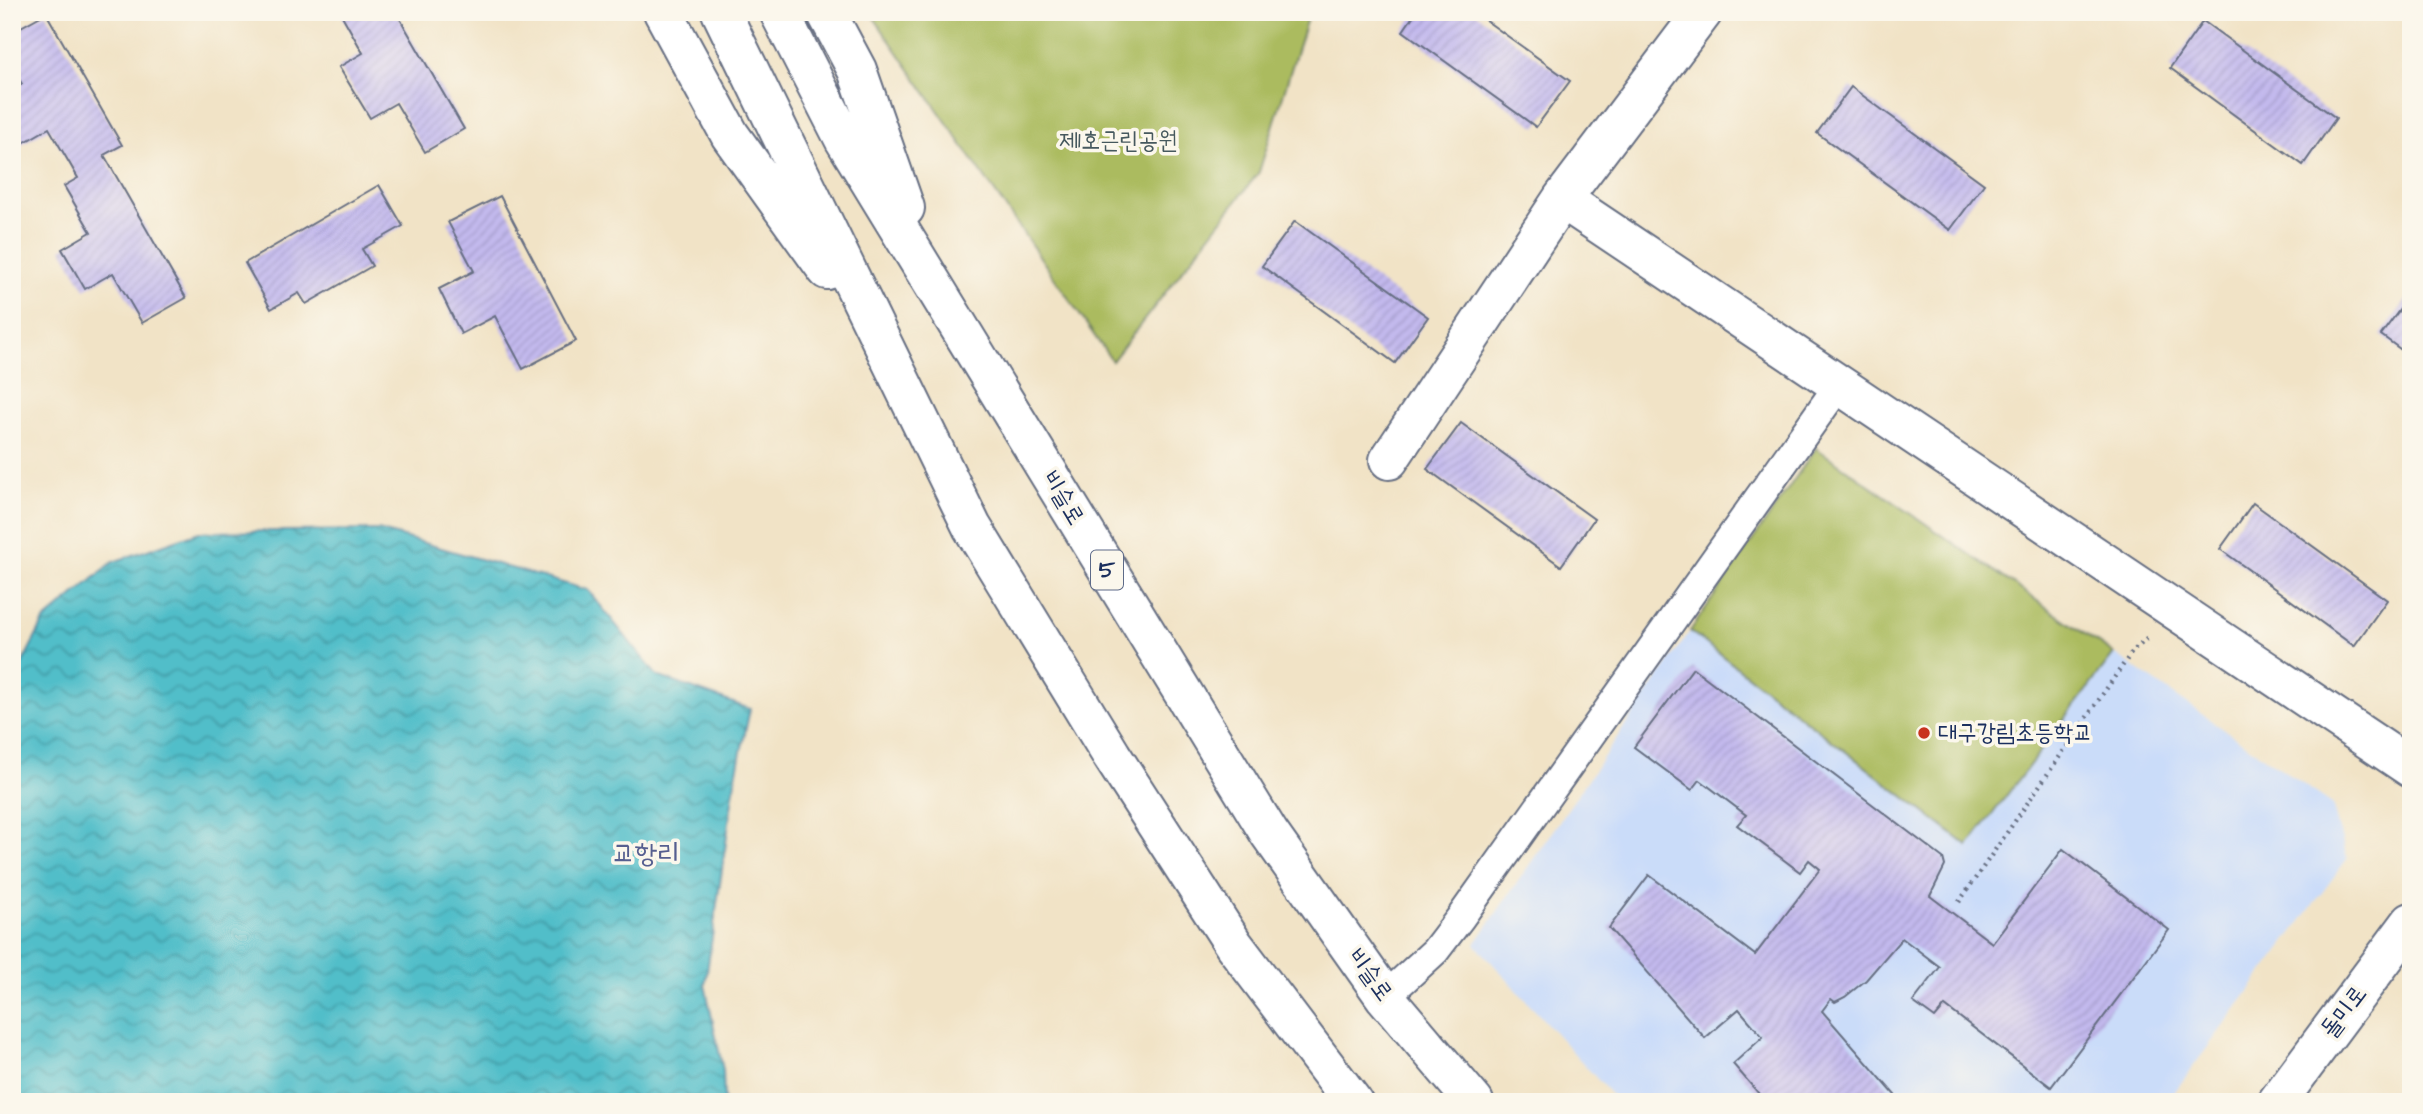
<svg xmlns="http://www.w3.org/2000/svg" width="2423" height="1114" font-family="'Architects Daughter','Poor Story',sans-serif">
  <defs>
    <pattern id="water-waves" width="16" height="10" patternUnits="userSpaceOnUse" patternTransform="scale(1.75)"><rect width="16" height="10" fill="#51bec9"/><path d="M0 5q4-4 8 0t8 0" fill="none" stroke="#429ba6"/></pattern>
    <pattern id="building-hatch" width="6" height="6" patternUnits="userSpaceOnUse" patternTransform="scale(1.75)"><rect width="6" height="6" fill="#c3b9ed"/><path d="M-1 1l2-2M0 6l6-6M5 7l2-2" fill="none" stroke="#a79fce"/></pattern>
  </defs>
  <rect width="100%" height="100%" fill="#fbf7ec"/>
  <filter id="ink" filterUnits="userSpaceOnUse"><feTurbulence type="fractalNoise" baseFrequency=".0143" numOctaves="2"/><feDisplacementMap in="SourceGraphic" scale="14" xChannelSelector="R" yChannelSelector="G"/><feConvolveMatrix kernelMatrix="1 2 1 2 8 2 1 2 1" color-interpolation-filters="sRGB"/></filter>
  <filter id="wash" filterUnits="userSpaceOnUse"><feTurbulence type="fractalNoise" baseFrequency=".00686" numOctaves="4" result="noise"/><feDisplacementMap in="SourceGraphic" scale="28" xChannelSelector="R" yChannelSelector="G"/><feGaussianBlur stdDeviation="1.57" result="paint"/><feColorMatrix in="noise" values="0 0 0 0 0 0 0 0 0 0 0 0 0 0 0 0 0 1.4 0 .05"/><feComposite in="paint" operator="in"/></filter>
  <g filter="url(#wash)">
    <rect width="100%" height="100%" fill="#f1e3c6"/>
    <path fill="#cadcf9" d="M 1816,448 L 2332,804 L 2347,859 L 2167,1102 L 1618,1102 L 1475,944 Z"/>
    <path fill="#abbb5e" stroke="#63755e" stroke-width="2" d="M 870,12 L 1309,12 L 1259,172 L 1112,361 Z
      M 1816,448 L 2114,654 L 1968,846 L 1690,631 Z"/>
    <path fill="url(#water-waves)" stroke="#367694" stroke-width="2" d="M 378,530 L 588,590 L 657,676 L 750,709 L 735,781 L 705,985 L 723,1070 L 724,1102 L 12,1102 L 12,683 L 44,621 L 113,562 L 199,532 Z"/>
    <g id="blocks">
      <path fill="url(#building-hatch)" d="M 340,12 L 396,12 L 464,129 L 425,152 L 396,103 L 370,118 L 339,67 L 363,53 Z
        M 1416,12 L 1474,12 L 1570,81 L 1536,127 L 1403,31 Z
        M 46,13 L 122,145 L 104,155 L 186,298 L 142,323 L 113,273 L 85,289 L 62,249 L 91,232 L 64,186 L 78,178 L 49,128 L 18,146 L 12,136 L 12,90 L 22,84 L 12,68 L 12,32 Z
        M 2203,21 L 2336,118 L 2303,165 L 2170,68 Z
        M 1851,87 L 1984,184 L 1950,230 L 1817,133 Z
        M 379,185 L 403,226 L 362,249 L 372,266 L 306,304 L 299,293 L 271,309 L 245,263 Z
        M 500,196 L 576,341 L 523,369 L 495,316 L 461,334 L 439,289 L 474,271 L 448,222 Z
        M 1295,221 L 1428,317 L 1395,363 L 1262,266 Z
        M 2411,294 L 2411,357 L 2381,335 Z
        M 1461,423 L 1594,519 L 1561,566 L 1427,469 Z
        M 2253,503 L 2387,600 L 2354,646 L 2220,549 Z
        M 1693,668 L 1943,858 L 1945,866 L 1930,896 L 1992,943 L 2063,849 L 2169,930 L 2051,1087 L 1945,1006 L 1935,1018 L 1913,1002 L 1940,967 L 1902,938 L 1866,980 L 1845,997 L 1835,1002 L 1831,999 L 1822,1011 L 1901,1102 L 1766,1102 L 1733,1064 L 1763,1037 L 1739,1009 L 1705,1038 L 1609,928 L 1649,875 L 1755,955 L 1820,869 L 1809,860 L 1800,872 L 1737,825 L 1746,815 L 1700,780 L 1692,790 L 1634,747 Z"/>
    </g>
  </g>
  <g filter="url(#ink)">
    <use href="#blocks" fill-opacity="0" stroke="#666e82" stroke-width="2"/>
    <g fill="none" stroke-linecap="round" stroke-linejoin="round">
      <defs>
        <path id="pedestrian" d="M 1385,997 L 1435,951 L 1461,917 L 1839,385"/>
        <path id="minor" d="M 1562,199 L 2411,768
          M 1389,460 L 1562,199 L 1703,12"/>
        <path id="secondary" d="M 2277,1102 L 2411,922"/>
        <path id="primary" d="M 663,12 L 730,135 L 827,270
          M 721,12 L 972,527 L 1112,756 L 1234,945 L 1353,1102
          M 779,12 L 844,139 L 1269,833 L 1385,997 L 1474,1102
          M 826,12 L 857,70 L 905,208"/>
      </defs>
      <use href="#pedestrian" stroke="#666e82" stroke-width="32"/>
      <use href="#minor" stroke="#666e82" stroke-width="42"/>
      <use href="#secondary" stroke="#666e82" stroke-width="42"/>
      <use href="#primary" stroke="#666e82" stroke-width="42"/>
      <path stroke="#666e82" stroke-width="4.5" stroke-dasharray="2 5" stroke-linecap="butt" d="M 1959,902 L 2132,652 L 2150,636"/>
      <use href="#pedestrian" stroke="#fff" stroke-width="28"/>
      <use href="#minor" stroke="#fff" stroke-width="38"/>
      <use href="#secondary" stroke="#fff" stroke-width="38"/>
      <use href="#primary" stroke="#fff" stroke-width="38"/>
    </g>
  </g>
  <circle fill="#c8321e" stroke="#fbf7ec" stroke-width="2.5" cx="1924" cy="733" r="7"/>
  <g text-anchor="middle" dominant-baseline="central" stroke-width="7" stroke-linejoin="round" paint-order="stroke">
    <rect fill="#fbf7ec" stroke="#5e6b89" stroke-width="2" x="1091" y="550.5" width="32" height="39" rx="5"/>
    <g font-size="23" font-weight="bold" fill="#1b2f5e">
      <text x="1107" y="570">5</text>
    </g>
    <g font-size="24" fill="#46595e" stroke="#fbf7ec">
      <text x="1118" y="141">제1호근린공원</text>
    </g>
    <g font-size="24" fill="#1b2f5e" stroke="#fbf7ec">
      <text transform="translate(1063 498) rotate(59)">비슬로</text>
      <text transform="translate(1370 975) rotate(54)">비슬로</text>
      <text transform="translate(2344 1012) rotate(-53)">돌미로</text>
    </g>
    <g font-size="24" fill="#1b2f5e" stroke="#fbf7ec" text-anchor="start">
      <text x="1938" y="733">대구강림초등학교</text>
    </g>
    <g font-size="28" fill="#565f90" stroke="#fbf7ec">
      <text x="646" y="853">교항리</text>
    </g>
  </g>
  <rect width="2423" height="1114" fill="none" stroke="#fbf7ec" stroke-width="42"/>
</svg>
